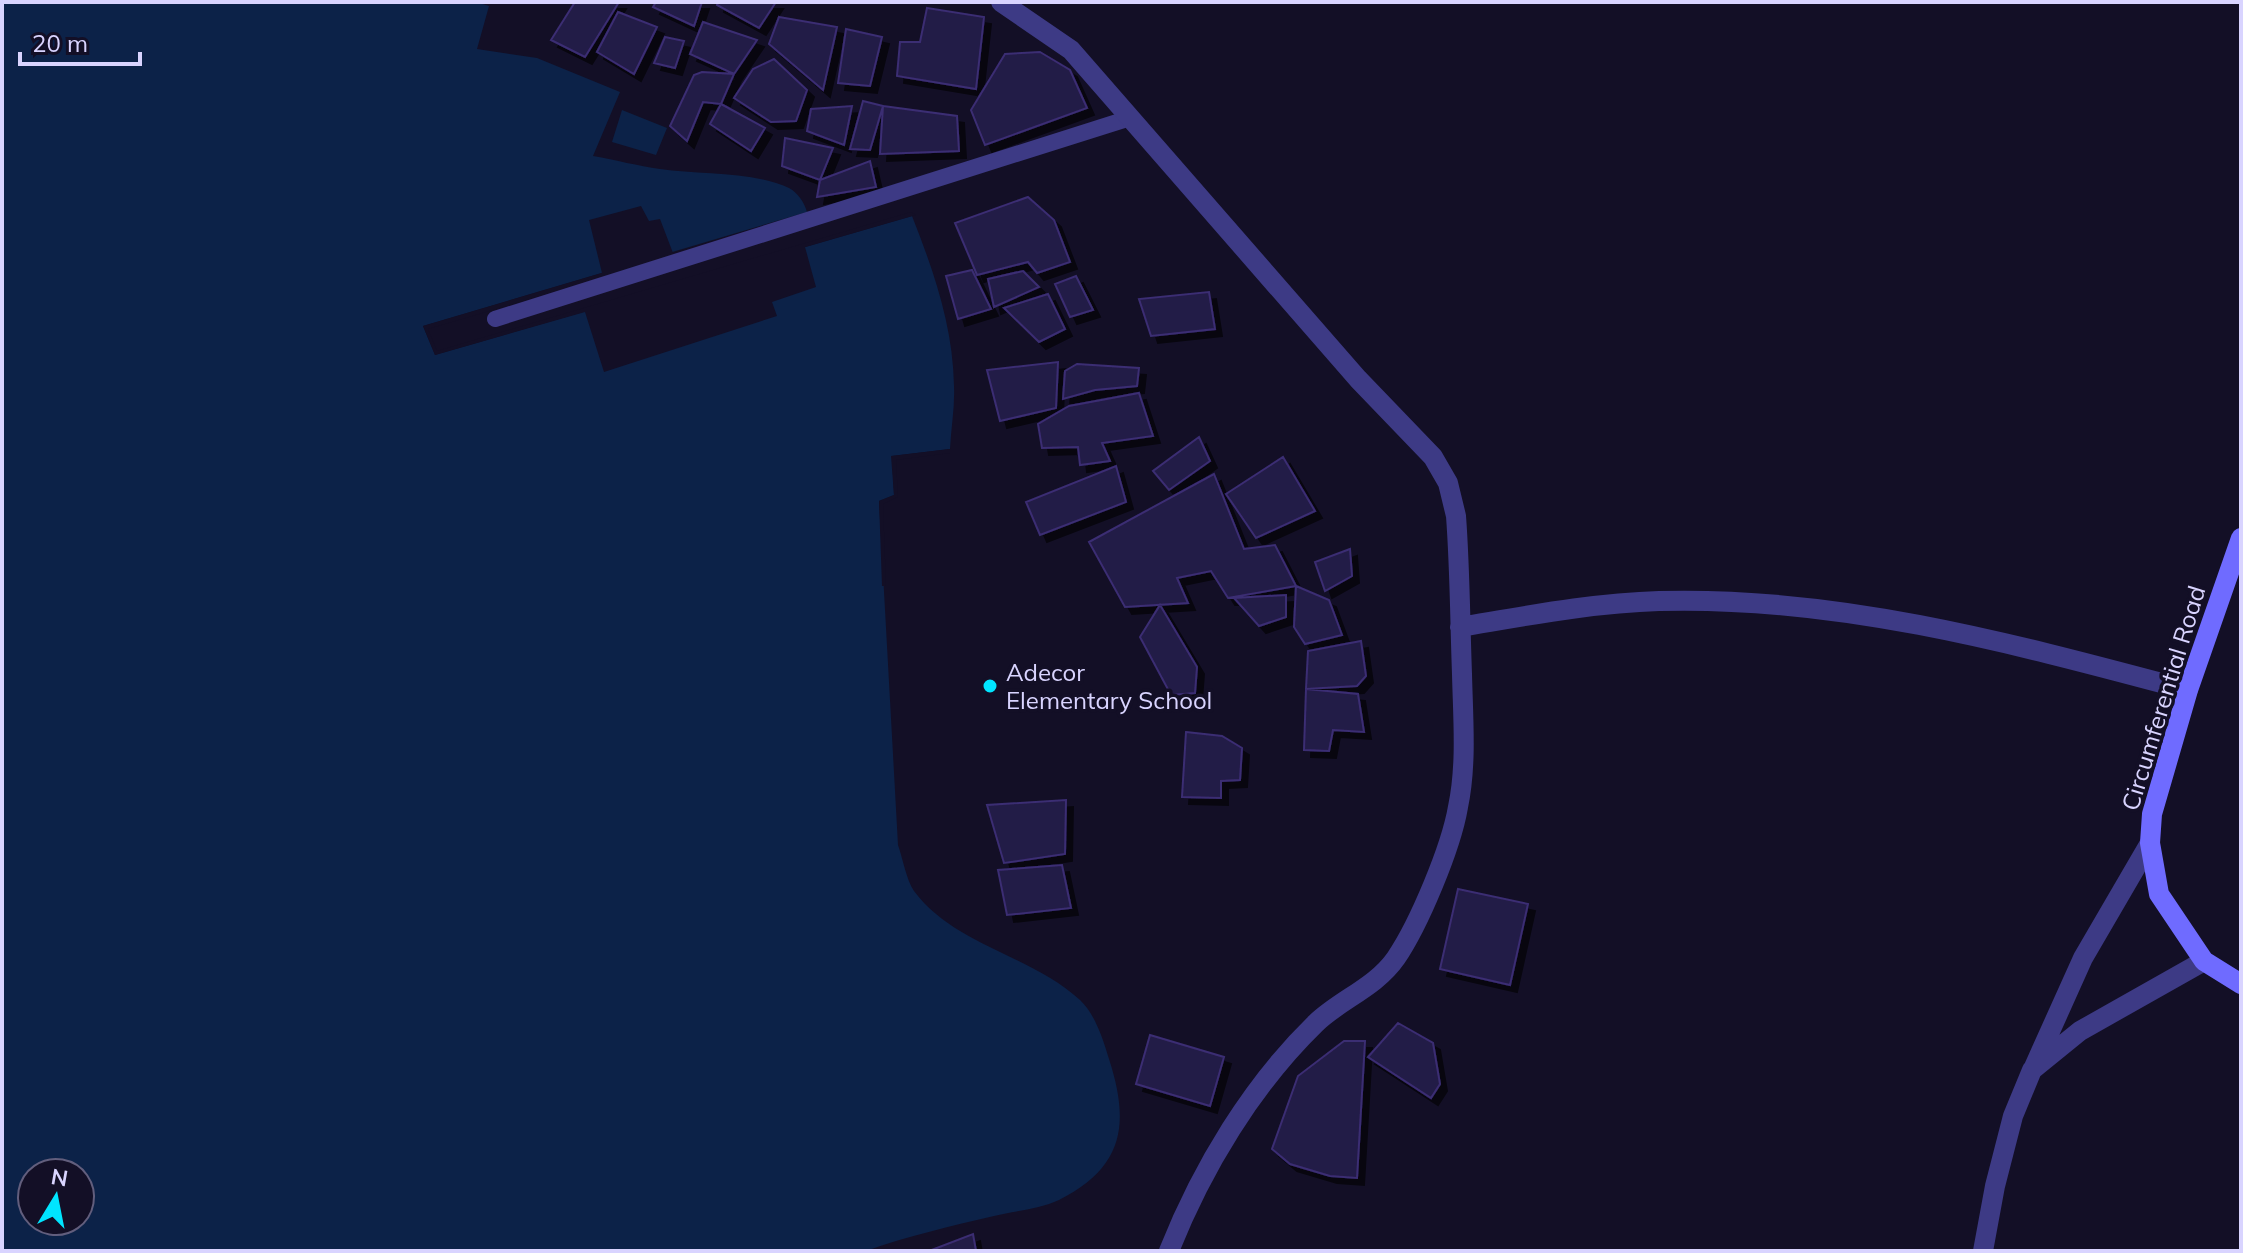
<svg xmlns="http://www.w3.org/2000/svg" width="2243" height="1253" font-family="Mulish,sans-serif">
  <defs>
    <filter id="shadow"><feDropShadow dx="7" dy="7" stdDeviation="0" flood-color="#0009"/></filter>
  </defs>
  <rect width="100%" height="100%" fill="#130f26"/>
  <path fill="#0c2248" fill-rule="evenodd" d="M 2,2 L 476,2 L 489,6 L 477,49 L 537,58 L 620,92 L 593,156 C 616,160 638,166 660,169 C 699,175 753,171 789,188 C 798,193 804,202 807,212 L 423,326 L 435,355 L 912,216 C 934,272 953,326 954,386 C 955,407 951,428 950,449 L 892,456 L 894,495 L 879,501 L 898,845 C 903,859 906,879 914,891 C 955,946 1032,955 1080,1000 C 1095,1014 1103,1039 1109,1059 C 1130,1124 1124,1167 1059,1200 C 1040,1209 1015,1211 994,1216 C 951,1226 908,1236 866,1251 L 2,1251 ZM 32,1173 L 80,1173 L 80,1221 L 32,1221 Z
    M 622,110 L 667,128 L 656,155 L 612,142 Z"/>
  <path fill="#130f26" d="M 641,206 L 649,221 L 660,219 L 673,253 L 811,212 L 674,257 L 428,329 L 437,351 L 911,212 L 916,215 L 805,247 L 816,287 L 772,302 L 777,316 L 604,372 L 585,312 L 435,355 L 423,326 L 602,273 L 589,220 Z
    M 950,449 L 950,453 L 896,460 L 898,497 L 883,504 L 886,586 L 882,586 L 879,501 L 894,495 L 891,456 Z"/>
  <path fill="#241b47" stroke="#3b2d73" stroke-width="2" filter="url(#shadow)" d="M 575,2 L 619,2 L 585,57 L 551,40 Z
    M 656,2 L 702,2 L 694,26 L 653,7 Z
    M 718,2 L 776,2 L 759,28 L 717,5 Z
    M 927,8 L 984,17 L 976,89 L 897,76 L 900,42 L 920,42 Z
    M 618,12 L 657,27 L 634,74 L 597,52 Z
    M 779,17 L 837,27 L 823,90 L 769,44 Z
    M 703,22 L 757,40 L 734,74 L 690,54 Z
    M 846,29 L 882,37 L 870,86 L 838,83 Z
    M 665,37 L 684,41 L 675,68 L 654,63 Z
    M 1040,52 L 1070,70 L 1087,108 L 985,145 L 971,110 L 1005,54 Z
    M 774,59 L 807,90 L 796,121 L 771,122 L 734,98 L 753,69 Z
    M 702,72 L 734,74 L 721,104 L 703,102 L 687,141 L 670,126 L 694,75 Z
    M 863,101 L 883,106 L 870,150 L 850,149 Z
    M 721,104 L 765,128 L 751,151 L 710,124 Z
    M 852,106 L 844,145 L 807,131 L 811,109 Z
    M 883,106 L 957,116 L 959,151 L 880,154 Z
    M 785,138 L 833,148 L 820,180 L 782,166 Z
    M 870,161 L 876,187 L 817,197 L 820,180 Z
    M 1028,197 L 1054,220 L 1070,262 L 1037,273 L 1028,262 L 977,275 L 955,223 Z
    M 972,270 L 991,309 L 958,319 L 946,276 Z
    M 1023,271 L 1039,287 L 994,307 L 988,279 Z
    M 1076,276 L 1093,310 L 1070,317 L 1055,284 Z
    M 1209,292 L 1215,329 L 1151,336 L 1139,299 Z
    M 1048,294 L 1065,329 L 1039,342 L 1004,308 Z
    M 1058,362 L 1056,408 L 1000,421 L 987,370 Z
    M 1077,364 L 1139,368 L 1137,386 L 1095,390 L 1063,399 L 1065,371 Z
    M 1139,393 L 1153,436 L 1102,443 L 1110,461 L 1080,465 L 1078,447 L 1042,448 L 1038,424 L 1069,406 Z
    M 1199,437 L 1210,461 L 1169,490 L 1153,471 Z
    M 1283,457 L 1315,511 L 1256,538 L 1226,494 Z
    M 1116,466 L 1126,502 L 1040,535 L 1026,502 Z
    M 1214,474 L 1244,549 L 1275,545 L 1296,586 L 1228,598 L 1211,571 L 1177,578 L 1188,603 L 1125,607 L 1089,542 Z
    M 1350,549 L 1352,576 L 1325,591 L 1315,562 Z
    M 1296,586 L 1329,600 L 1342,635 L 1305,644 L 1294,627 Z
    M 1286,595 L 1286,617 L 1259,626 L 1234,598 Z
    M 1160,605 L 1197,667 L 1195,693 L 1171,695 L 1140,637 Z
    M 1361,641 L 1366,676 L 1357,686 L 1306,689 L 1308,651 Z
    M 1306,689 L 1358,694 L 1364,732 L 1333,730 L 1329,751 L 1304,750 Z
    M 1186,732 L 1222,736 L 1242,748 L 1240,780 L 1221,781 L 1221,798 L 1182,797 Z
    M 1066,800 L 1065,854 L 1004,863 L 987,805 Z
    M 1062,865 L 1071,908 L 1007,915 L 998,870 Z
    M 1458,889 L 1528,904 L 1510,985 L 1440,969 Z
    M 1398,1023 L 1433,1043 L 1440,1084 L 1431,1098 L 1368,1057 Z
    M 1150,1035 L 1224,1057 L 1210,1106 L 1136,1084 Z
    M 1344,1041 L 1365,1041 L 1357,1178 L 1330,1176 L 1290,1164 L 1272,1149 L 1298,1076 Z
    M 973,1234 L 976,1251 L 929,1251 Z"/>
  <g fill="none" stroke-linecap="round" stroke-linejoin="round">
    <path stroke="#3d3a85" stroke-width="16" d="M 495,319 L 1130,118"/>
    <path stroke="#3d3a85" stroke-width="20" d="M 1001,2 L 1071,50 L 1358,379 L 1433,457 L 1448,483 L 1456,516 C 1460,569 1460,621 1462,674 C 1463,718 1467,764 1458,807 C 1451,848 1419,924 1396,958 C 1375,988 1341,999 1316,1023 C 1252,1085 1202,1168 1169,1251
      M 1460,627 C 1526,616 1592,603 1659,601 C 1840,596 2015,644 2188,690
      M 2034,1067 L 2083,958 L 2150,843
      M 1983,1251 L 1995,1186 L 2013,1116 L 2032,1070 L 2080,1031 L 2204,961"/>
    <path stroke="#6f6bff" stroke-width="20" d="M 2241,538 L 2188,690 L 2152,814 L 2150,843 L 2159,894 L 2204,961 L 2241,984"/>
  </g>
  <circle fill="#00e5ff" stroke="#130f26" stroke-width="3" cx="990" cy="686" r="8"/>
  <g text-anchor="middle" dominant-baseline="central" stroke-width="7" stroke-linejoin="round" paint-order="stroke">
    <g font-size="24" fill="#d9d4ff" stroke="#130f26" text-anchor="start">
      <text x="1006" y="672">Adecor<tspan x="1006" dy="28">Elementary School</tspan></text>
    </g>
    <g font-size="24" fill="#d9d4ff" stroke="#130f26">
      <text transform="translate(2163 698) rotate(-73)">Circumferential Road</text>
    </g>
  </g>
  <rect width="2243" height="1253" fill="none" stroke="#d9d4ff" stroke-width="8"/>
  <g transform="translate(56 1197) rotate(10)"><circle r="38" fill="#130f26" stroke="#625e7d" stroke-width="2"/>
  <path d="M0-6L14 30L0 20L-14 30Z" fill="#00e5ff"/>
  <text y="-12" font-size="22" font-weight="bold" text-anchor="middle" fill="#d9d4ff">N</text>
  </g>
  <path d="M20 52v12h120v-12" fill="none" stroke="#d9d4ff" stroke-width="4"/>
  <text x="32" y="52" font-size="24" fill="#d9d4ff" stroke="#130f26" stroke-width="6" paint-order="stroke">20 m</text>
</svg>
